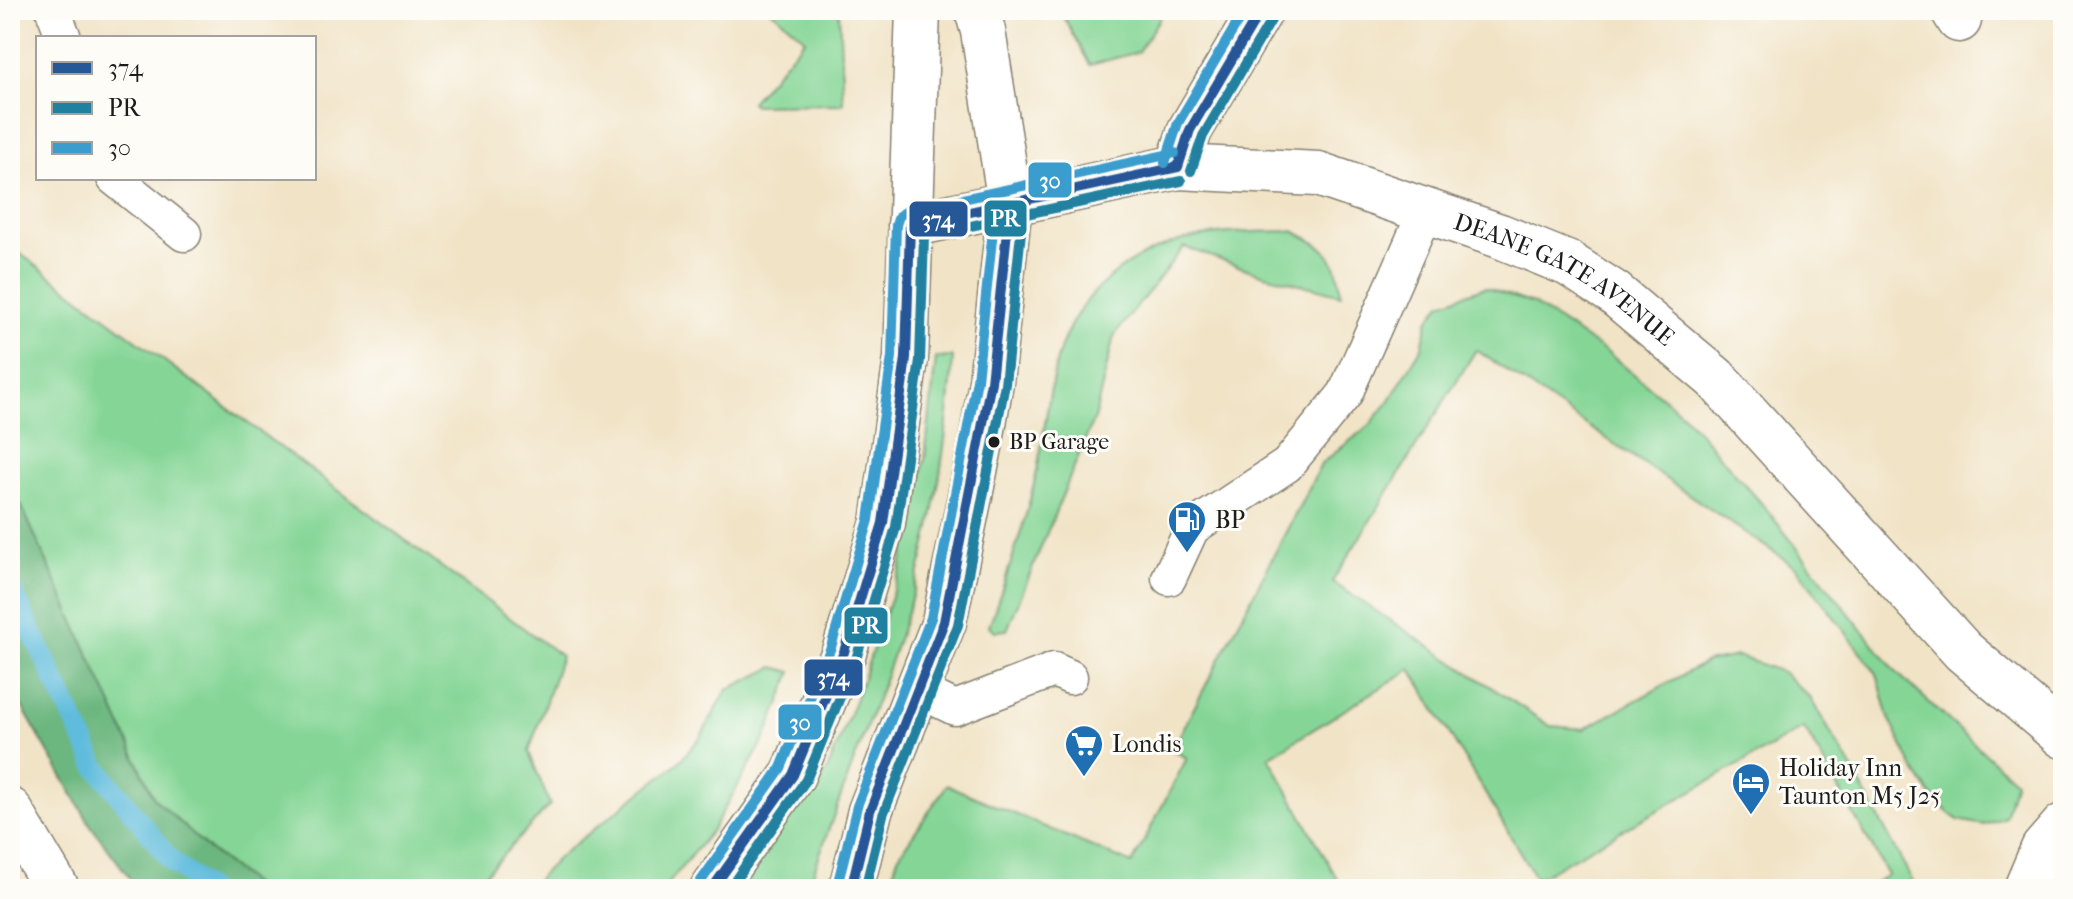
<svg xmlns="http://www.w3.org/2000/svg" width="2073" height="899" font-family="'IM FELL French Canon',serif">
  <rect width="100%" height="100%" fill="#fdfcf7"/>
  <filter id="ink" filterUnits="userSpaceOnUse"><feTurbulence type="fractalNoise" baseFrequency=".0125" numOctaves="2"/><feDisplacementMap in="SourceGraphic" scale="16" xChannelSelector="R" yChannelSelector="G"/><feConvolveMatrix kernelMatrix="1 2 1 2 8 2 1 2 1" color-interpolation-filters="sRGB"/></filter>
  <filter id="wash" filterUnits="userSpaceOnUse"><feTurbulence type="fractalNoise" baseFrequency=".006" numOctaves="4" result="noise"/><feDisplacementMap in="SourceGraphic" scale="32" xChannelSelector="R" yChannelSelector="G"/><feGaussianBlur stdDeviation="1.8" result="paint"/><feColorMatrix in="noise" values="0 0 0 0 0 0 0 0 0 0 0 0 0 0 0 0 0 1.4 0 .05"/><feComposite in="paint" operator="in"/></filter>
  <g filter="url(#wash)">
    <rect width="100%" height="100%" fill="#f1e3c6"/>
    <path fill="#85d696" stroke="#507959" stroke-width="2" d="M 771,10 L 839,10 L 843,104 L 754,105 L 751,102 L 805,39 Z
      M 1060,10 L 1165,10 L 1138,52 L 1090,65 Z
      M 1293,231 C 1327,246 1338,257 1341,295 L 1258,273 L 1184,247 L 1114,336 L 1095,416 L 1007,630 L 994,631 L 989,626 C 1006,578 1023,530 1035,480 C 1044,440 1047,399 1057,360 C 1075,293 1130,251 1196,237 C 1227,231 1262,232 1293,231 Z
      M 10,246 L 561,656 L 529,752 L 550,805 L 471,889 L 259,889 L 208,849 L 154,799 L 10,481 Z
      M 1485,287 L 1533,304 L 1608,353 L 1684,415 L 1762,504 L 1896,672 L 2015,781 L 2005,817 L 1984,825 L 1958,820 L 1935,800 L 1914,770 L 1889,718 L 1877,674 L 1797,568 L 1476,350 L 1332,582 L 1550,726 L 1584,729 L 1706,662 L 1737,656 L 1783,672 L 1810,698 L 1853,770 L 1917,889 L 1864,889 L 1888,875 L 1804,728 L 1536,879 L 1411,669 L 1269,757 L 1343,889 L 888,889 L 898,857 L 947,785 L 1132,864 L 1187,758 L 1172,750 L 1322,463 L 1370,425 L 1390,400 L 1422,347 L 1428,321 L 1441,303 Z
      M 953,357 C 948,431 938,507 917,579 C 887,684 842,785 808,889 L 751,889 L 749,879 L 773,841 L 827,771 L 856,698 L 900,571 L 925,458 L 936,358 Z
      M 774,667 L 792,672 L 765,739 L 712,830 L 664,889 L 527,889 L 561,855 L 678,763 L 700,738 L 727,690 Z"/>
    <path fill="#6cb77f" stroke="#446a4e" stroke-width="2" d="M 10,481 L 154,798 L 208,849 L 259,889 L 138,889 L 91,826 L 10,686 Z"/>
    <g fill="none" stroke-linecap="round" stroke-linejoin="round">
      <path stroke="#5fbcdd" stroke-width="20" d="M 10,586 L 96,766 L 173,863 L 207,889"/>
    </g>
  </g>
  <g filter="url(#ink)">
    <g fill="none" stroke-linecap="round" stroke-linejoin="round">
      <defs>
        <path id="service" d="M 53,10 L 64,38
          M 114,178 L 184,234
          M 1169,578 L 1192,528 L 1287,465 L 1345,394 L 1426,210
          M 918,690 L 955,708 L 1054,670 L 1070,677"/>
        <g id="minor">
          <path d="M 1953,10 L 1959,20"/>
          <path d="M 1178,167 L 1190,130 L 1261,10"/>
          <path id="s1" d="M 910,225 L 1178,167 L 1318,174 L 1500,236 L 1569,264 L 1614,293 L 1715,378 L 1963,651 L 2063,736"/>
          <path d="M 712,889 L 793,775 L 844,652 L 883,523 L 906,358 L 918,10"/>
          <path d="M 851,889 L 870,811 L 944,622 L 980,447 L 991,382 L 1010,203 L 983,31 L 977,10"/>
          <path d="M 2026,889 L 2043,849 L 2063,826"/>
        </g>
        <path id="motorway" d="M 10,810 L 57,889"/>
      </defs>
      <use href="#service" stroke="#868071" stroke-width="37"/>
      <use href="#minor" stroke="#868071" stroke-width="47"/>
      <use href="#motorway" stroke="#868071" stroke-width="47"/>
      <use href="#service" stroke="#fff" stroke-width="34"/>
      <use href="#minor" stroke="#fff" stroke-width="44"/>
      <use href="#motorway" stroke="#fff" stroke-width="44"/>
      <defs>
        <path id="bus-1" d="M 1178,167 L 1190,130 L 1261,10
          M 712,889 L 793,775 L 844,652 L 883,523 L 906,358 L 910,225 L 1178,167
          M 851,889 L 870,811 L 944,622 L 991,382 L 1010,203"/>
        <path id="bus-2" d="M 1191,171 L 1203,136 L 1273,17
          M 729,889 L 806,780 L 857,656 L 896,527 L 920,360 L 924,236 L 1181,181
          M 865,889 L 883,815 L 958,625 L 1005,384 L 1024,204"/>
        <path id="bus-3" d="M 1165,163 L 1178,123 L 1245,10
          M 701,881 L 781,768 L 831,647 L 869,520 L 892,357 L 896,225 L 899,216 L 907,211 L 1175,153
          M 837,886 L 857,806 L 931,618 L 977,380 L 996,202"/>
      </defs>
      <use href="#bus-1" stroke="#fdfcf7" stroke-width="16"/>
      <use href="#bus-2" stroke="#fdfcf7" stroke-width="16"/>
      <use href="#bus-3" stroke="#fdfcf7" stroke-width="16"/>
      <use href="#bus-1" stroke="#265797" stroke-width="10"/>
      <use href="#bus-2" stroke="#2080a0" stroke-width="10"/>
      <use href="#bus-3" stroke="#3a9dce" stroke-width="10"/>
    </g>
  </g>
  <defs>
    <symbol id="fuel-pin" viewBox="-11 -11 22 30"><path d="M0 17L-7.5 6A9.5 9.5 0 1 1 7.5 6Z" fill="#1f6fb2" stroke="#fdfcf7"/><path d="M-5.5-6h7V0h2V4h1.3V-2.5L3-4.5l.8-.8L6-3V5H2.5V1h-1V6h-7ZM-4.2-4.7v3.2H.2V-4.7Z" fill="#fff"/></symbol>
    <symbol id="supermarket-pin" viewBox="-11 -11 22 30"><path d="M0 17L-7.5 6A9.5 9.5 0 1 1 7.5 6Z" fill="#1f6fb2" stroke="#fdfcf7"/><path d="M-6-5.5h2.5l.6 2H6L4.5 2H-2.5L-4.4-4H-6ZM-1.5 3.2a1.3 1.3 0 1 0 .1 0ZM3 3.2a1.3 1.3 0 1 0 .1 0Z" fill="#fff"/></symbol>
    <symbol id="hotel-pin" viewBox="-11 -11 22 30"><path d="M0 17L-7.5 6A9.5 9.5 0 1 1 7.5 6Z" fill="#1f6fb2" stroke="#fdfcf7"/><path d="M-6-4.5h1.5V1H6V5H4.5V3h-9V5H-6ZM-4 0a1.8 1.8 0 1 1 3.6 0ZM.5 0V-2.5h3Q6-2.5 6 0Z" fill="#fff"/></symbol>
  </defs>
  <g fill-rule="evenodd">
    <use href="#fuel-pin" x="1165" y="498" width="44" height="60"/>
    <use href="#supermarket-pin" x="1062" y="722" width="44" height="60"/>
    <use href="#hotel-pin" x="1729" y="760" width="44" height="60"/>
  </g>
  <circle fill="#1c1c1c" stroke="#fdfcf7" stroke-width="3" cx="994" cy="442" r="7"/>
  <g text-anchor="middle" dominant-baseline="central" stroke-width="6" stroke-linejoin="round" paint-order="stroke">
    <g font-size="22" fill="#1c1c1c" stroke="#fdfcf7" text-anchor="start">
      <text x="1009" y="442">BP Garage</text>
    </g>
    <g font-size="24" fill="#1c1c1c" stroke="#fdfcf7">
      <text stroke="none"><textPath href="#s1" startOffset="684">DEANE GATE AVENUE</textPath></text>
    </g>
    <g font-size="24" fill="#1c1c1c" stroke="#fdfcf7" text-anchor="start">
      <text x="1215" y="520">BP</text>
      <text x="1112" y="744">Londis</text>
      <text x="1779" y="768">Holiday Inn<tspan x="1779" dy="28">Taunton M5 J25</tspan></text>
    </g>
  </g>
  <g stroke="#fdfcf7" stroke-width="3">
    <rect x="1027" y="161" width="46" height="38" rx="8" fill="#3a9dce"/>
    <rect x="983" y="199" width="45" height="39" rx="8" fill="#2080a0"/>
    <rect x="908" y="200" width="61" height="38" rx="8" fill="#265797"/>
    <rect x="843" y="606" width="46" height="39" rx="8" fill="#2080a0"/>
    <rect x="803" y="658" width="61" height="39" rx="8" fill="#265797"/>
    <rect x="777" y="703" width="46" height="38" rx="8" fill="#3a9dce"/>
  </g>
  <g font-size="22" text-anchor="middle" font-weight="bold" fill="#fff">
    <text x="1050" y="188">30</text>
    <text x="1005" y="226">PR</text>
    <text x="938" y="227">374</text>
    <text x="866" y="633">PR</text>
    <text x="833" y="685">374</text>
    <text x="800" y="730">30</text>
  </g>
  <rect width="2073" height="899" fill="none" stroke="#fdfcf7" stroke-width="40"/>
  <rect x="36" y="36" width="280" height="144" fill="#fdfcf7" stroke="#a3a29f" stroke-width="2"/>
  <rect x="52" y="62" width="40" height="12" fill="#265797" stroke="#a3a29f" stroke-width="2"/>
  <text x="108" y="76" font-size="24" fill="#1c1c1c">374</text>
  <rect x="52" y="102" width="40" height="12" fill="#2080a0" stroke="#a3a29f" stroke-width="2"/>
  <text x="108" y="116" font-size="24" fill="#1c1c1c">PR</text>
  <rect x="52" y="142" width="40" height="12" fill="#3a9dce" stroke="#a3a29f" stroke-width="2"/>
  <text x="108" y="156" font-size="24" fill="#1c1c1c">30</text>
</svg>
